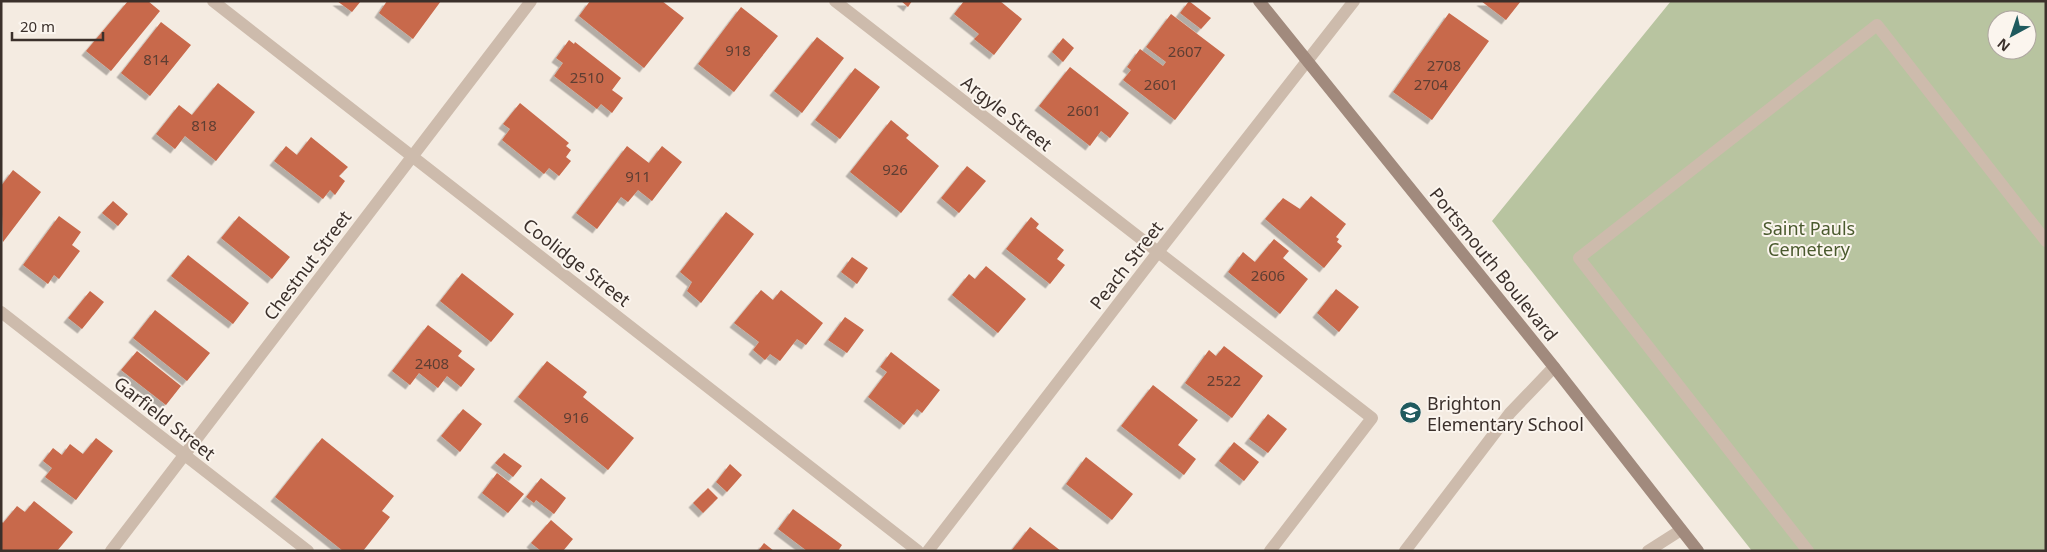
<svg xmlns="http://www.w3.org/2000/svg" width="2047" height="552" font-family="'Noto Sans',sans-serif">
  <defs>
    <filter id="shadow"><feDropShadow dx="-4.5" dy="4.5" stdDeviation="0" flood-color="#0004"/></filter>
  </defs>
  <rect width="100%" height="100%" fill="#f4ebe1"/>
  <path fill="#b8c4a0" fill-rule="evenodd" d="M 1671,1 L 2046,1 L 2046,551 L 1752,551 L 1492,221 ZM 1997,20 L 2027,20 L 2027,50 L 1997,50 Z"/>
  <path fill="#c8694b" filter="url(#shadow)" d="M 128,1 L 148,1 L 160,11 L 111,71 L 86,51 Z
    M 337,1 L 361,1 L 352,12 Z
    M 387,1 L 441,1 L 413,39 L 379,13 Z
    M 590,1 L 662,1 L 684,18 L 644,68 L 579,16 Z
    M 901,1 L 912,1 L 908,7 Z
    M 964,1 L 1000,1 L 1022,19 L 994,55 L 974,39 L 979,34 L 954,14 Z
    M 1189,1 L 1211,18 L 1201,29 L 1180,13 Z
    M 1481,1 L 1521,1 L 1506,20 Z
    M 741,7 L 778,36 L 734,92 L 698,64 Z
    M 1449,13 L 1489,41 L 1432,120 L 1393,92 Z
    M 1171,14 L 1225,55 L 1175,120 L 1123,80 L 1131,70 L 1127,67 L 1140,49 L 1163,66 L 1166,62 L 1146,47 Z
    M 161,22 L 191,45 L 150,96 L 121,73 Z
    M 817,37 L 844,58 L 802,113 L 774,91 Z
    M 1063,38 L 1074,48 L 1063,62 L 1052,52 Z
    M 569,40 L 574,44 L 575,42 L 621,78 L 612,90 L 623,98 L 612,113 L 601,104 L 597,109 L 554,76 L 563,63 L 556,58 Z
    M 1070,67 L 1129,113 L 1110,138 L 1101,131 L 1090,146 L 1039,106 Z
    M 855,68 L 880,87 L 840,139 L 815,120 Z
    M 218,83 L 255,112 L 216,161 L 185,136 L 175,149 L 156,134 L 179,105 L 192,115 Z
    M 520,103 L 569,143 L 566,146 L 571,150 L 566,157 L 571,161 L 559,176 L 549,168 L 544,174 L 502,140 L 510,129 L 503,124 Z
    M 891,120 L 909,135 L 906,138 L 939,166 L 901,213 L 850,172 Z
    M 311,137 L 348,167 L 339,176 L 345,181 L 335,195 L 330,190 L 323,199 L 274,161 L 286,146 L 297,155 Z
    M 627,146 L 649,163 L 662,146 L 682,162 L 652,201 L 638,190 L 628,202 L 621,197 L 597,229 L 576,213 Z
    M 967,166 L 986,181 L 959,213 L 941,198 Z
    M 13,170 L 41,192 L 3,242 L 1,186 Z
    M 1311,196 L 1346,224 L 1336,237 L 1339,239 L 1337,242 L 1342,246 L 1324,268 L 1265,219 L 1283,198 L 1300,209 Z
    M 113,201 L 128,214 L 118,226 L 102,213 Z
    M 726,212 L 754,234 L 701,303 L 687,291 L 692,282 L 680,272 Z
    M 59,216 L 81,232 L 72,245 L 80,251 L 59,279 L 54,275 L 48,284 L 23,265 Z
    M 239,216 L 290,257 L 272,279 L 221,238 Z
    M 1031,217 L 1039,224 L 1036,228 L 1064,250 L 1057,259 L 1065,265 L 1050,284 L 1006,249 Z
    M 1274,239 L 1289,251 L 1283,258 L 1308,279 L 1280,314 L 1228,272 L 1243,252 L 1255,262 Z
    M 188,255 L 249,303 L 233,324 L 171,276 Z
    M 852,257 L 868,268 L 857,284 L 841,272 Z
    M 986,266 L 1026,299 L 998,333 L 952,295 L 969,274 L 975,279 Z
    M 462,273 L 514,314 L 491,342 L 440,301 Z
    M 1336,289 L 1359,307 L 1339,332 L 1317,313 Z
    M 761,290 L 773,300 L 781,290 L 823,323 L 806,345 L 797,339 L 780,361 L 770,354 L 765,360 L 753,350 L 759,342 L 734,323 Z
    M 90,291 L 104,302 L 82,329 L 68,318 Z
    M 155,310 L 210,353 L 187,381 L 133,338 Z
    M 845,317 L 864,330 L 847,353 L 828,340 Z
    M 428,325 L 462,351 L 458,356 L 475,369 L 461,387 L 447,376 L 438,388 L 419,373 L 410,385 L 392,371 Z
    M 1224,346 L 1263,376 L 1232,418 L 1185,383 L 1209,350 L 1216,356 Z
    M 137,351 L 181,386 L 166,405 L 121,370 Z
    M 891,352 L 940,390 L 922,413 L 917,409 L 904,425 L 868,397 L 887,372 L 880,367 Z
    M 547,361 L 587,392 L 583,397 L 634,438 L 608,470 L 518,397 Z
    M 1153,385 L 1198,420 L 1178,445 L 1196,459 L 1184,475 L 1121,426 Z
    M 463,409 L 482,424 L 460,452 L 441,436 Z
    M 1268,414 L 1287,429 L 1268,453 L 1249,439 Z
    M 96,438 L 113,451 L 76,500 L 45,477 L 52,468 L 43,461 L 53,448 L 62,455 L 70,444 L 83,454 Z
    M 322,438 L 394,496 L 382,511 L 390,517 L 363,551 L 343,551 L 275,497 Z
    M 1234,442 L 1259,462 L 1244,481 L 1219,461 Z
    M 504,453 L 522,466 L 513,477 L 495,463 Z
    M 1086,457 L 1133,494 L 1112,520 L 1066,484 Z
    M 730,464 L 742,475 L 727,492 L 716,482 Z
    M 497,473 L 524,494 L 508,513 L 482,493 Z
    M 541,478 L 566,498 L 554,514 L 536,500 L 534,503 L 526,497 Z
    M 708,488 L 718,498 L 703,513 L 693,503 Z
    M 34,501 L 73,532 L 57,551 L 1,551 L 1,521 L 3,523 L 17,506 L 25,512 Z
    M 793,509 L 842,545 L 838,551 L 807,551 L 778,529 Z
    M 551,520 L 573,539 L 563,551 L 541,551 L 531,543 Z
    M 1030,527 L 1061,551 L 1011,551 Z
    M 764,543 L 774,551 L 758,551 Z"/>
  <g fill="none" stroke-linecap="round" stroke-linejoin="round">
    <path stroke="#cdbbac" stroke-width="12" d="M 1158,252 L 1372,418 L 1270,551
      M 1405,551 L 1510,413 L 1554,367
      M 1648,551 L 1681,530
      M 1808,551 L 1579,258 L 1877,25 L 2046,241"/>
    <path stroke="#cdbbac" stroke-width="12" d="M 213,1 L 918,551
      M 835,1 L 1158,252
      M 1,312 L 308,551
      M 111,551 L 531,1
      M 928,551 L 1158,252 L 1354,1"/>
    <path stroke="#a18a7d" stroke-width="12" d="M 1259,1 L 1554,367 L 1698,551"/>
  </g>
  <defs>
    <symbol id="school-disc" viewBox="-11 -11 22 22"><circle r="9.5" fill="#1f5a5e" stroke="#fbf5ee"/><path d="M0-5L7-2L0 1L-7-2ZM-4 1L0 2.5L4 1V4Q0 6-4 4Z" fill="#fff"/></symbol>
  </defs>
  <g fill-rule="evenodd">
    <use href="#school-disc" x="1398" y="400" width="25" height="25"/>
  </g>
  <g text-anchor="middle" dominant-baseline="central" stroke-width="4" stroke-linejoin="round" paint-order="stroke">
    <g font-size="15" fill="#5e3e33">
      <text x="738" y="50">918</text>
      <text x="1185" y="51">2607</text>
      <text x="156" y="59">814</text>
      <text x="1444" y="65">2708</text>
      <text x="587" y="77">2510</text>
      <text x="1161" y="84">2601</text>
      <text x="1431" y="84">2704</text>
      <text x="1084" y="110">2601</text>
      <text x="204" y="125">818</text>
      <text x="895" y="169">926</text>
      <text x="638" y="176">911</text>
      <text x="1268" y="275">2606</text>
      <text x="432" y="363">2408</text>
      <text x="1224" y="380">2522</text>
      <text x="576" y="417">916</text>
    </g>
    <g font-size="18" fill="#3b302b" stroke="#fbf5ee">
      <text transform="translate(1007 113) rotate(38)">Argyle Street</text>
      <text transform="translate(577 262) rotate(38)">Coolidge Street</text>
      <text transform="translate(1494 264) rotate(51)">Portsmouth Boulevard</text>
      <text transform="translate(307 265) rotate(-53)">Chestnut Street</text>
      <text transform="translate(1126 265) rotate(-52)">Peach Street</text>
      <text transform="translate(165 418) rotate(38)">Garfield Street</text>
    </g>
    <g font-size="18" fill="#4a5a2e" stroke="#fbf5ee">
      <text x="1809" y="228">Saint Pauls<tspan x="1809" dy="21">Cemetery</tspan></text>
    </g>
    <g font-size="18" fill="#3b302b" stroke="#fbf5ee" text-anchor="start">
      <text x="1427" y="403">Brighton<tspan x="1427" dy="21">Elementary School</tspan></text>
    </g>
  </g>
  <rect width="2047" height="552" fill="none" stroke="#3b302b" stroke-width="5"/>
  <g transform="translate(2012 35) rotate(220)"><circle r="24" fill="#fbf5ee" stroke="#aea6a0"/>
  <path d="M0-4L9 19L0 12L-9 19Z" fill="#1f5a5e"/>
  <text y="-8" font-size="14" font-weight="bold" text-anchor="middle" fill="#3b302b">N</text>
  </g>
  <path d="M12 32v8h91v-8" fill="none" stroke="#3b302b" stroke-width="2.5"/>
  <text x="20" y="32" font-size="15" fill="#3b302b" stroke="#fbf5ee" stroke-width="4" paint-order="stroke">20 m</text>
</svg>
